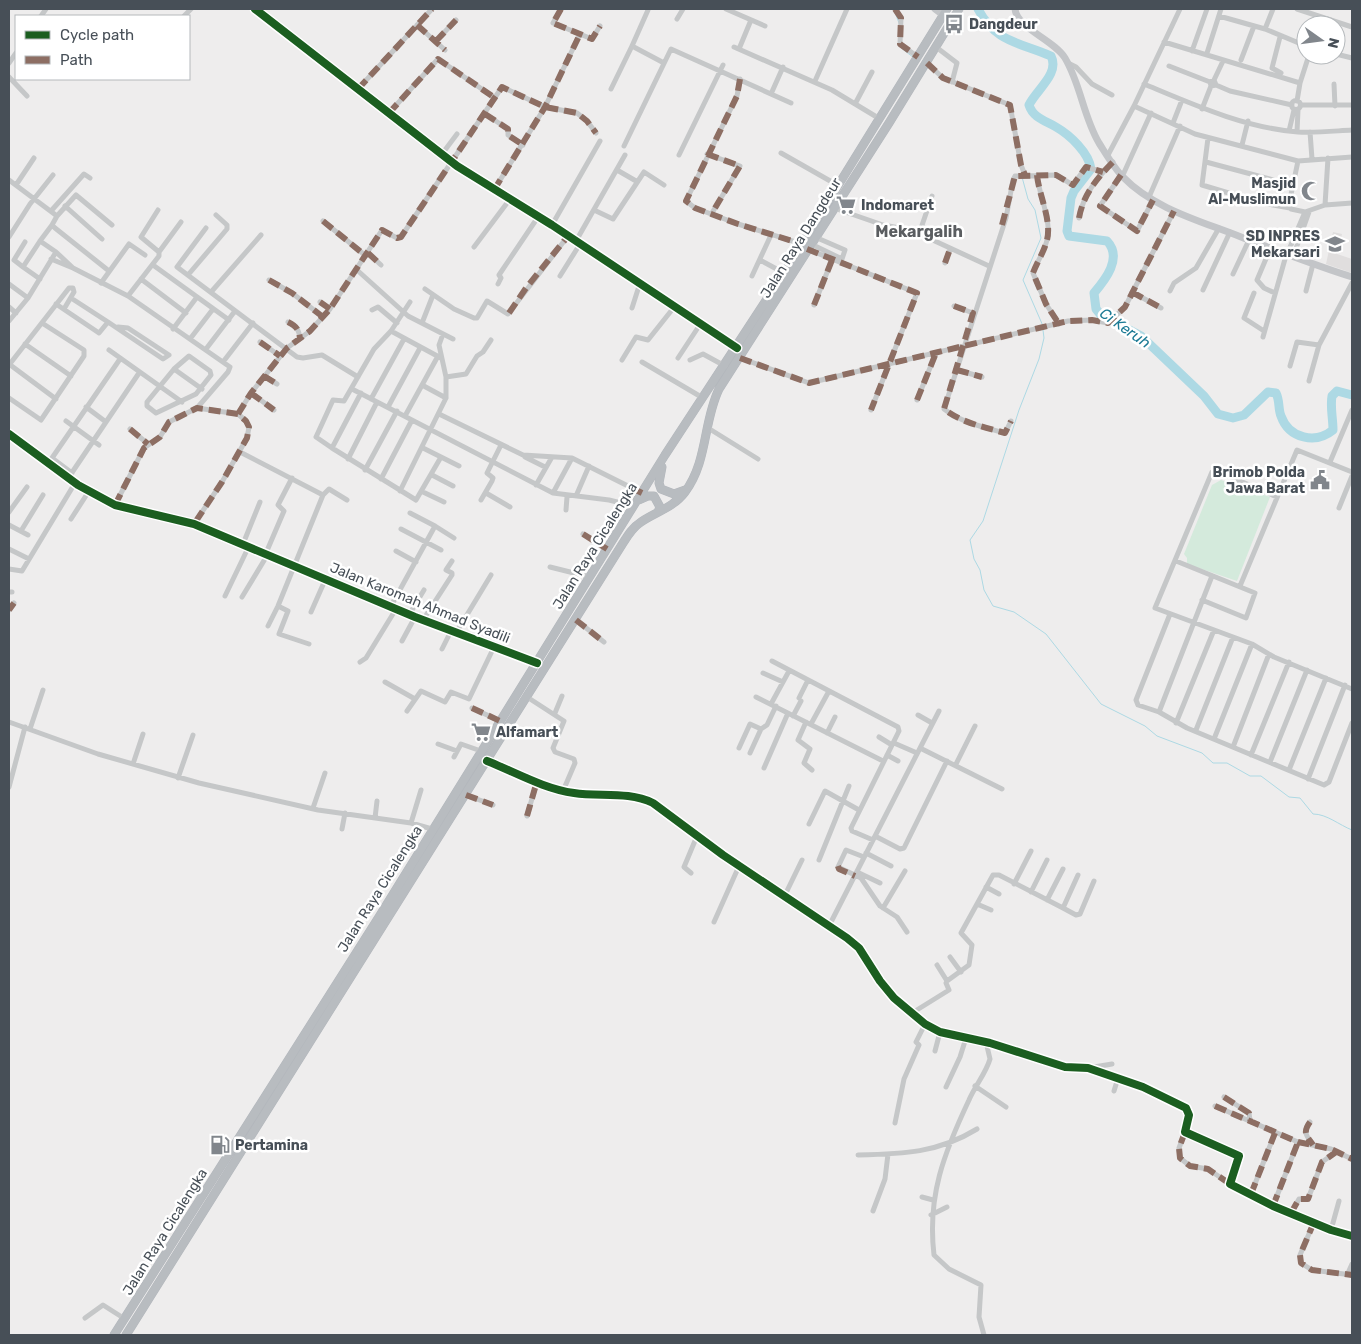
<svg xmlns="http://www.w3.org/2000/svg" width="1361" height="1344" font-family="Rubik,sans-serif">
  <rect width="100%" height="100%" fill="#eeeded"/>
  <path fill="#e0dede" d="M 1333,232 L 1342,234 L 1337,254 L 1352,259 L 1352,273 L 1326,264 Z"/>
  <path fill="#d4eadc" d="M 1221,480 L 1270,497 L 1237,581 L 1187,564 L 1187,558 L 1184,554 L 1212,485 Z"/>
  <g fill="none" stroke-linecap="round" stroke-linejoin="round">
    <path stroke="#add9e4" stroke-width="1" d="M 896,15 L 899,23
      M 900,47 L 914,58
      M 1022,177 L 1028,199 L 1035,210 L 1041,238 L 1023,280 L 1043,326
      M 1043,330 L 1044,338 L 1039,359 L 1019,410 L 983,521 L 970,540 L 974,559 L 980,570 L 984,590 L 993,606 L 1014,612 L 1046,634 L 1101,704 L 1145,726 L 1157,736 L 1202,753 L 1213,763 L 1227,763 L 1250,776 L 1261,776 L 1289,797 L 1300,798 L 1313,814 C 1327,814 1339,825 1352,830"/>
    <path stroke="#add9e4" stroke-width="9" d="M 978,9 C 996,43 1019,42 1051,56 C 1060,74 1036,90 1029,105 C 1033,118 1046,121 1056,127 C 1070,135 1089,153 1091,169 L 1074,191 L 1071,198 L 1067,231 L 1069,236 L 1107,241 C 1123,258 1105,280 1094,293 L 1096,309 L 1101,315 L 1141,336 L 1204,396 L 1218,414 L 1233,418 L 1244,415 L 1268,392 L 1276,393 C 1280,401 1278,409 1281,416 C 1289,439 1316,444 1333,430 C 1333,418 1330,407 1332,396 L 1337,391 L 1352,395"/>
    <defs>
      <path id="highway" d="M 662,467 L 659,483 L 661,489 L 674,494 L 685,490
        M 639,500 L 648,496 L 654,496 L 660,507 L 658,512
        M 114,1335 L 379,917 L 665,455 L 784,273 L 947,9
        M 126,1335 L 623,543 C 628,535 633,527 641,522 C 656,512 674,507 685,492 C 708,461 703,422 719,389 L 889,123 L 959,9"/>
    </defs>
    <use href="#highway" stroke="#b3b7bc" stroke-width="9"/>
    <path stroke="#c5c7c8" stroke-width="5" d="M 255,9 L 457,166 L 552,225 L 736,348
      M 561,9 L 553,23 L 592,39 L 600,26
      M 726,9 L 765,26
      M 895,9 L 901,18 L 900,44 L 918,57
      M 1297,9 L 1352,27
      M 648,10 L 632,46 L 664,63
      M 41,16 L 46,9
      M 184,16 L 191,9
      M 1219,16 L 1265,29 L 1273,9
      M 677,19 L 683,9
      M 417,25 L 445,50
      M 1265,29 L 1306,46
      M 1280,37 L 1272,68 L 1281,73
      M 436,41 L 456,20
      M 1164,42 L 1300,83 L 1297,101
      M 734,47 L 832,90 L 880,119
      M 936,47 L 957,63 L 952,82
      M 739,49 L 751,20
      M 1192,51 L 1207,9
      M 1207,53 L 1221,9
      M 1336,54 L 1352,58
      M 1241,60 L 1254,26
      M 9,63 L 16,53
      M 927,63 L 943,78 L 1010,105 L 1021,165 L 1025,175
      M 1068,63 L 1076,67 L 1092,84 L 1112,95
      M 1169,66 L 1210,82 L 1214,80 L 1216,85 L 1211,86 L 1210,82
      M 9,77 L 27,96
      M 740,79 L 737,96 L 686,201 L 695,208 L 738,224 L 802,244
      M 1214,80 L 1223,61
      M 815,81 L 847,9
      M 1300,83 L 1309,55
      M 1144,84 C 1192,104 1245,128 1298,132 C 1316,133 1334,131 1352,130
      M 1334,84 L 1335,106
      M 1216,85 L 1230,91 L 1292,105
      M 358,89 L 432,9
      M 611,89 L 632,46
      M 771,94 L 783,67
      M1291.5 105a4.5 4.5 0 1 1 9 0a4.5 4.5 0 1 1-9 0Z
      M 855,104 L 872,72
      M 1301,105 L 1352,105
      M 1134,106 L 1195,134 L 1298,161 L 1352,157
      M 1202,109 L 1211,86
      M 389,113 L 438,59 L 495,98
      M 485,114 L 508,129 L 508,135 L 523,145
      M 1173,123 L 1182,100
      M 1289,131 L 1294,110
      M 1297,132 L 1298,110
      M 1310,132 L 1312,159
      M 1208,138 L 1202,185 L 1262,203 L 1290,208
      M 1242,145 L 1248,121
      M 624,146 L 671,49 L 791,103
      M 781,153 L 839,186
      M 442,154 L 457,134
      M 707,154 L 740,166 L 712,213
      M 679,155 L 723,65
      M 1108,155 L 1134,106 L 1180,9
      M 1298,161 L 1289,204 L 1291,209 L 1305,212 L 1325,205 L 1352,203
      M 1206,162 L 1292,185
      M 617,170 L 636,181
      M 1037,175 C 1039,196 1052,220 1047,240 C 1044,252 1037,262 1033,273 L 1046,304 L 1059,324
      M 1121,175 L 1100,206 L 1137,231 L 1153,200
      M 1122,177 L 1151,113
      M 9,180 L 57,216 L 52,225 L 55,228 L 109,271
      M 16,185 L 34,158
      M 494,190 L 545,107 L 580,34
      M 1149,197 L 1180,126
      M 1325,205 L 1328,158
      M 65,206 L 102,239
      M 834,208 L 883,225 L 911,230 L 989,266
      M 594,210 L 613,219 L 644,172 L 664,185
      M 51,211 L 84,174 L 90,178
      M 57,216 L 76,195 L 112,225
      M 1079,218 C 1083,195 1097,178 1113,162
      M 323,221 L 366,256
      M 552,225 L 600,141
      M 206,228 L 177,267 L 297,357 L 303,358 L 322,355 L 358,377
      M 919,234 L 932,196
      M 9,237 L 30,204 L 53,175
      M 576,241 L 625,155
      M 811,244 L 842,259 L 845,250 L 815,237
      M 474,247 L 510,199
      M 807,249 L 917,293 L 871,410
      M 56,252 L 72,267
      M 159,252 L 181,222
      M 368,253 L 381,265
      M 1268,254 L 1257,280 L 1264,288 L 1275,293
      M 1293,257 L 1309,212
      M 51,259 L 73,268 L 128,296 L 230,367 L 228,372 L 197,408
      M 760,260 L 784,273
      M 945,263 L 950,249
      M 153,265 L 229,320
      M 23,267 L 14,260 L 25,242
      M 357,270 L 408,316 L 453,339
      M 1233,274 L 1249,240
      M 188,275 L 227,229 L 227,225 L 216,215
      M 560,276 L 580,244
      M 752,276 L 771,235
      M 40,279 L 23,267 L 40,241
      M 141,279 L 186,313
      M 269,280 L 292,293 L 323,317
      M 101,283 L 129,244 L 145,255
      M 9,284 L 28,298
      M 498,284 L 501,278 L 499,275 L 538,217
      M 425,289 L 454,309 L 474,318 L 477,318 L 487,301 L 508,314 L 568,236
      M 1203,290 L 1230,232
      M 212,291 L 261,235
      M 1170,291 L 1174,283 L 1196,268 L 1219,228
      M 1306,291 L 1313,264
      M 1132,292 L 1161,308
      M 1254,293 L 1244,318 L 1264,331
      M 128,296 L 159,256 L 159,252 L 141,237 L 158,210
      M 71,298 L 108,322
      M 320,302 L 330,309
      M 56,304 L 99,333 L 108,322 L 163,359 L 169,355 L 128,328 L 118,327
      M 814,305 L 832,260
      M 954,306 L 973,313
      M 9,307 L 16,313
      M 632,308 L 640,283
      M 372,310 L 378,307 L 397,323
      M 9,321 L 28,298 L 56,252 L 40,241 L 52,225
      M 288,322 C 296,326 299,329 300,339
      M 422,323 L 433,295
      M 173,329 L 197,297
      M 391,331 L 441,358
      M 1263,337 L 1285,259 L 1305,212
      M 190,339 L 213,309
      M 260,342 L 280,356
      M 25,344 L 71,376
      M 206,349 L 235,311
      M 109,350 L 182,402
      M 189,356 L 210,371 L 211,375 L 196,394 L 156,413 L 147,406 L 147,402 L 174,369 Z
      M 678,358 L 701,323
      M 740,358 L 809,383 L 1068,321 L 1092,320 L 1108,323 L 1125,307 L 1174,211
      M 622,360 L 636,337 L 648,340 L 675,306
      M 690,360 L 703,354 L 725,366
      M 223,362 L 253,323
      M 642,362 L 703,398
      M 9,364 L 56,399
      M 9,365 L 69,288 L 73,288 L 74,292 L 64,309
      M 1290,366 L 1297,342 L 1319,345 L 1352,283
      M 174,369 L 202,389
      M 957,370 L 982,377
      M 264,376 L 277,384
      M 446,377 L 466,374 L 477,356 L 483,352 L 491,340
      M 1309,381 L 1319,345
      M 422,385 L 446,398
      M 352,389 L 553,493 L 609,500 L 633,506
      M 251,393 L 274,410
      M 361,393 L 332,448 L 416,500 L 441,457
      M 9,398 L 41,420 L 84,356 L 84,350 L 42,323
      M 371,399 L 404,339
      M 917,400 L 936,353
      M 86,407 L 106,422
      M 388,407 L 420,348
      M 238,414 L 251,393 L 287,348 L 310,331 L 330,309 L 382,230 L 397,238 L 401,237 L 502,87 L 545,107 L 577,113 L 587,121 L 596,133
      M 439,414 L 523,455 L 572,458 L 642,493
      M 405,416 L 438,356
      M 66,421 L 99,445
      M 1011,421 L 1005,433 C 984,427 962,423 944,409 L 1006,218 L 1013,180 L 1015,176 L 1056,175 L 1073,185 L 1086,167 L 1103,172
      M 708,428 L 758,459
      M 130,429 L 148,444
      M 9,434 L 78,485 L 115,505 L 194,524 L 415,617 L 537,663
      M 332,448 L 316,437 L 333,400 L 344,401 L 374,349 L 391,331 L 410,302
      M 423,448 L 459,466
      M 240,452 L 323,495
      M 525,457 L 545,467
      M 348,459 L 377,402
      M 1330,462 L 1352,410
      M 365,470 L 397,411
      M 72,473 L 52,458 L 120,359
      M 71,474 L 139,373
      M 432,475 L 453,486
      M 381,479 L 412,420
      M 536,485 L 552,457
      M 400,491 L 446,398 L 446,377 L 439,345 L 443,334
      M 423,492 L 444,502
      M 486,493 L 510,507
      M 553,493 L 572,458
      M 576,496 L 589,466
      M 1277,497 L 1219,472 L 1212,472 L 1155,608 L 1252,644 L 1274,657 L 1352,689
      M 481,500 L 492,481 L 493,478 L 487,473 L 501,445
      M 624,504 L 634,489
      M 115,505 L 144,448 L 160,437 L 169,422 L 197,408 L 238,414 L 246,421 L 249,427 L 247,438 L 222,482 L 194,524
      M 1339,508 L 1352,476
      M 566,510 L 567,497
      M 9,512 L 27,487
      M 71,519 L 89,491
      M 9,525 L 28,535
      M 435,526 L 454,538
      M 401,529 L 441,550
      M 21,531 L 43,495
      M 583,534 L 607,549
      M 243,544 L 260,502
      M 9,549 L 29,559
      M 396,551 L 416,562
      M 266,553 L 284,511 L 278,505 L 292,478
      M 1176,561 L 1255,593 L 1246,618 L 1202,600
      M 550,567 L 590,577
      M 9,569 L 22,571 L 75,483
      M 1240,586 L 1297,450 L 1352,472
      M 9,592 L 12,592
      M 225,596 L 249,546
      M 242,597 L 268,554
      M 278,606 L 288,611 L 279,634 L 309,644
      M 391,606 L 435,526 L 410,513
      M 9,610 L 14,603
      M 311,612 L 326,578
      M 1170,614 L 1136,700 L 1138,705 L 1159,712 L 1187,728 L 1324,785 L 1329,782 L 1352,723
      M 409,615 L 424,590
      M 423,620 L 452,575 L 452,573 L 446,570 L 452,561
      M 576,620 L 604,642
      M 268,626 L 278,606 L 323,495 L 329,489 L 347,500
      M 456,633 L 491,575
      M 402,641 L 415,617
      M 442,649 L 451,631
      M 772,661 L 898,727 L 899,731 L 851,828 L 852,831 L 873,840
      M 360,662 L 366,658 L 396,609
      M 763,673 L 783,682
      M 385,682 L 415,699
      M 527,697 L 564,721 L 553,748 L 555,752 L 574,759 L 575,763 L 563,791
      M 756,697 L 883,761
      M 799,698 L 808,680
      M 771,704 L 789,671
      M 472,708 L 500,721
      M 407,711 L 421,691 L 445,702 L 451,692 L 469,699 L 494,647
      M 1159,712 L 1212,576
      M 555,713 L 562,696
      M 918,715 L 932,723
      M 793,716 L 801,701
      M 9,722 L 98,754 L 199,783 L 318,810 L 411,823 L 432,829
      M 806,722 L 798,740 L 810,749 L 804,763 L 812,770
      M 1176,723 L 1214,630
      M 811,724 L 829,691
      M 30,729 L 43,690
      M 1196,730 L 1233,637
      M 827,733 L 835,717
      M 879,737 L 892,745
      M 1214,739 L 1252,644
      M 894,743 L 917,753
      M 438,744 L 457,751
      M 1233,747 L 1269,654
      M 739,748 L 750,724 L 761,729 L 767,725 L 776,706
      M 920,748 L 1002,789
      M 750,753 L 761,729
      M 887,755 L 898,761
      M 1251,755 L 1289,662
      M 454,757 L 461,744 L 481,751
      M 487,761 C 515,772 544,789 574,793 C 600,797 628,791 653,803 L 723,855 L 847,938 L 859,948 L 880,981 L 894,998 L 925,1024 L 940,1032 L 990,1043 L 1065,1067 L 1088,1068 L 1143,1087 L 1186,1108 L 1189,1115 L 1185,1132 L 1239,1156 L 1230,1184 L 1273,1206 L 1331,1230 L 1352,1236
      M 1270,762 L 1307,670
      M 133,764 L 143,734
      M 956,764 L 975,726
      M 764,768 L 788,713
      M 1289,770 L 1326,678
      M 178,778 L 193,735
      M 1308,779 L 1345,685
      M 9,787 L 25,727
      M 466,795 L 493,805
      M 313,808 L 325,773
      M 527,816 L 537,781
      M 375,818 L 377,801
      M 411,823 L 421,790
      M 809,824 L 825,791 L 859,810
      M 342,829 L 345,813
      M 875,836 L 900,849 L 904,848 L 947,761
      M 866,853 L 891,866
      M 864,857 L 846,850 L 838,867 L 861,878 L 880,906 L 897,917 L 907,932
      M 819,860 L 849,786
      M 857,872 L 880,883
      M 691,873 L 684,867 L 697,836
      M 1014,884 L 1031,851
      M 986,887 L 999,894
      M 1031,892 L 1047,860
      M 784,897 L 802,860
      M 1047,900 L 1063,869
      M 977,904 L 991,910
      M 883,908 L 905,871
      M 1063,908 L 1076,915 L 1080,914 L 1094,881
      M 714,922 L 739,866
      M 829,926 L 939,711
      M 950,957 L 961,972
      M 937,965 L 947,981
      M 912,1013 L 949,990 L 946,983 L 947,981 L 969,965 L 972,945 L 961,933 L 993,875 L 999,875 L 1063,908 L 1078,875
      M 935,1051 L 940,1032
      M 1088,1068 L 1112,1064
      M 975,1086 L 1006,1107
      M 946,1087 L 960,1057 L 966,1038
      M 1114,1091 L 1118,1078
      M 1224,1097 L 1249,1113 L 1250,1120
      M 1215,1106 L 1298,1142 L 1331,1149 L 1352,1159
      M 1310,1122 C 1302,1133 1307,1136 1313,1145
      M 895,1123 L 904,1079 L 919,1045 L 916,1042 L 925,1024
      M 1185,1132 L 1179,1148 L 1180,1158 L 1190,1166 L 1208,1169 L 1230,1184
      M 858,1155 C 903,1154 938,1153 977,1129
      M 1251,1194 L 1275,1133
      M 922,1197 L 933,1200
      M 1273,1206 L 1298,1142
      M 873,1211 L 885,1179 L 888,1154
      M 1291,1213 L 1299,1199 L 1308,1199 L 1322,1162 L 1336,1152
      M 931,1215 L 947,1207
      M 1314,1222 L 1300,1255 L 1301,1263 L 1312,1270 L 1352,1275
      M 1331,1230 L 1339,1201
      M 1348,1273 L 1352,1264
      M 85,1318 L 103,1305 L 125,1319
      M 984,1335 L 979,1317 L 981,1285 L 949,1269 L 934,1255 C 927,1196 944,1153 969,1100 C 975,1086 986,1073 990,1059 L 986,1042"/>
    <path stroke="#c3c5c8" stroke-width="7" d="M 935,9 L 943,15
      M 1015,9 C 1017,28 1054,40 1065,58 C 1081,85 1083,116 1099,143 C 1106,154 1114,168 1123,177 C 1154,209 1201,221 1241,237 C 1278,251 1314,265 1352,277"/>
    <use href="#highway" stroke="#b8bcc0" stroke-width="8"/>
    <path stroke="#8d6e63" stroke-width="6" stroke-dasharray="12 6" stroke-linecap="butt" d="M 561,9 L 553,23 L 592,39 L 600,26
      M 895,9 L 901,18 L 900,44 L 918,57
      M 417,25 L 445,50
      M 436,41 L 456,20
      M 927,63 L 943,78 L 1010,105 L 1021,165 L 1025,175
      M 740,79 L 737,96 L 686,201 L 695,208 L 738,224 L 802,244
      M 358,89 L 432,9
      M 389,113 L 438,59 L 495,98
      M 485,114 L 508,129 L 508,135 L 523,145
      M 707,154 L 740,166 L 712,213
      M 1037,175 C 1039,196 1052,220 1047,240 C 1044,252 1037,262 1033,273 L 1046,304 L 1059,324
      M 1121,175 L 1100,206 L 1137,231 L 1153,200
      M 494,190 L 545,107 L 580,34
      M 1079,218 C 1083,195 1097,178 1113,162
      M 323,221 L 366,256
      M 1002,225 L 1015,176 L 1056,175 L 1073,185 L 1086,167 L 1103,172
      M 807,249 L 917,293 L 871,410
      M 368,253 L 381,265
      M 945,263 L 950,249
      M 269,280 L 292,293 L 323,317
      M 1132,292 L 1161,308
      M 320,302 L 330,309
      M 814,305 L 832,260
      M 954,306 L 973,313 L 944,409 C 962,423 984,427 1005,433 L 1011,421
      M 509,313 L 526,288 L 568,236
      M 288,322 C 296,326 299,329 300,339
      M 260,342 L 280,356
      M 740,358 L 809,383 L 1068,321 L 1092,320 L 1108,323 L 1125,307 L 1174,211
      M 957,370 L 982,377
      M 264,376 L 277,384
      M 251,393 L 274,410
      M 917,400 L 936,353
      M 238,414 L 251,393 L 287,348 L 310,331 L 330,309 L 382,230 L 397,238 L 401,237 L 502,87 L 545,107 L 577,113 L 587,121 L 596,133
      M 130,429 L 148,444
      M 634,489 L 642,493
      M 115,505 L 144,448 L 160,437 L 169,422 L 197,408 L 238,414 L 246,421 L 249,427 L 247,438 L 222,482 L 194,524
      M 583,534 L 607,549
      M 9,610 L 14,603
      M 576,620 L 604,642
      M 472,708 L 500,721
      M 466,795 L 493,805
      M 527,816 L 537,781
      M 838,866 L 839,869 L 855,876
      M 1224,1097 L 1249,1113 L 1250,1120
      M 1215,1106 L 1298,1142 L 1331,1149 L 1352,1159
      M 1310,1122 C 1302,1133 1307,1136 1313,1145
      M 1185,1132 L 1179,1148 L 1180,1158 L 1190,1166 L 1208,1169 L 1230,1184
      M 1251,1194 L 1275,1133
      M 1273,1206 L 1298,1142
      M 1291,1213 L 1299,1199 L 1308,1199 L 1322,1162 L 1336,1152
      M 1314,1222 L 1300,1255 L 1301,1263 L 1312,1270 L 1352,1275"/>
    <defs>
      <path id="cycleway" d="M 255,9 L 457,166 L 552,225 L 737,348
        M 9,434 L 78,485 L 115,505 L 194,524 L 415,617 L 537,663
        M 487,761 C 515,772 544,789 574,793 C 600,797 628,791 653,803 L 723,855 L 847,938 L 859,948 L 880,981 L 894,998 L 925,1024 L 940,1032 L 990,1043 L 1065,1067 L 1088,1068 L 1143,1087 L 1186,1108 L 1189,1115 L 1185,1132 L 1239,1156 L 1230,1184 L 1273,1206 L 1331,1230 L 1352,1236"/>
    </defs>
    <use href="#cycleway" stroke="#fff" stroke-width="11"/>
    <use href="#cycleway" stroke="#1b5e20" stroke-width="8"/>
  </g>
  <defs>
    <symbol id="bus-bare" viewBox="-9 -9 18 18"><path d="M-5-6H5V4H4V6H2V4H-2V6H-4V4H-5ZM-3.5-4V0h7V-4ZM-3.5 1.2v1.5H-2V1.2ZM2 1.2v1.5H3.5V1.2Z" fill="#81868c" stroke="#fff" stroke-width="2.5" paint-order="stroke"/></symbol>
    <symbol id="mosque-bare" viewBox="-9 -9 18 18"><path d="M3.5-4.9A6 6 0 1 0 3.5 4.9A5 5 0 1 1 3.5-4.9Z" fill="#81868c" stroke="#fff" stroke-width="2.5" paint-order="stroke"/></symbol>
    <symbol id="supermarket-bare" viewBox="-9 -9 18 18"><path d="M-6-5.5h2.5l.6 2H6L4.5 2H-2.5L-4.4-4H-6ZM-1.5 3.2a1.3 1.3 0 1 0 .1 0ZM3 3.2a1.3 1.3 0 1 0 .1 0Z" fill="#81868c" stroke="#fff" stroke-width="2.5" paint-order="stroke"/></symbol>
    <symbol id="school-bare" viewBox="-9 -9 18 18"><path d="M0-5L7-2L0 1L-7-2ZM-4 1L0 2.5L4 1V4Q0 6-4 4Z" fill="#81868c" stroke="#fff" stroke-width="2.5" paint-order="stroke"/></symbol>
    <symbol id="civic-bare" viewBox="-9 -9 18 18"><path d="M-.6-6.5H3V-4.5H.6V-3L4-1V1h2V6H-6V1h2V-1L-.6-3ZM-1.2 2.5V6h2.4V2.5Z" fill="#81868c" stroke="#fff" stroke-width="2.5" paint-order="stroke"/></symbol>
    <symbol id="fuel-bare" viewBox="-9 -9 18 18"><path d="M-5.5-6h7V0h2V4h1.3V-2.5L3-4.5l.8-.8L6-3V5H2.5V1h-1V6h-7ZM-4.2-4.7v3.2H.2V-4.7Z" fill="#81868c" stroke="#fff" stroke-width="2.5" paint-order="stroke"/></symbol>
  </defs>
  <g fill-rule="evenodd">
    <use href="#bus-bare" x="940" y="10" width="28" height="28"/>
    <use href="#mosque-bare" x="1297" y="177" width="28" height="28"/>
    <use href="#supermarket-bare" x="832" y="191" width="28" height="28"/>
    <use href="#school-bare" x="1321" y="230" width="28" height="28"/>
    <use href="#civic-bare" x="1306" y="466" width="28" height="28"/>
    <use href="#supermarket-bare" x="467" y="718" width="28" height="28"/>
    <use href="#fuel-bare" x="206" y="1131" width="28" height="28"/>
  </g>
  <g text-anchor="middle" dominant-baseline="central" stroke-width="5" stroke-linejoin="round" paint-order="stroke">
    <g font-size="14" font-weight="bold" fill="#474f57" stroke="#fff" text-anchor="start">
      <text x="969" y="24">Dangdeur</text>
      <text x="1296" y="183" text-anchor="end">Masjid<tspan x="1296" dy="16">Al-Muslimun</tspan></text>
      <text x="861" y="205">Indomaret</text>
      <text x="1320" y="236" text-anchor="end">SD INPRES<tspan x="1320" dy="16">Mekarsari</tspan></text>
      <text x="1305" y="472" text-anchor="end">Brimob Polda<tspan x="1305" dy="16">Jawa Barat</tspan></text>
      <text x="496" y="732">Alfamart</text>
      <text x="235" y="1145">Pertamina</text>
    </g>
    <g font-size="14" fill="#474f57" stroke="#fff">
      <text transform="translate(801 238) rotate(-58)">Jalan Raya Dangdeur</text>
      <text transform="translate(595 546) rotate(-58)">Jalan Raya Cicalengka</text>
      <text transform="translate(420 603) rotate(22)">Jalan Karomah Ahmad Syadili</text>
      <text transform="translate(380 889) rotate(-58)">Jalan Raya Cicalengka</text>
      <text transform="translate(165 1232) rotate(-58)">Jalan Raya Cicalengka</text>
    </g>
    <g font-size="15" font-style="italic" fill="#1d7b95" stroke="#fff">
      <text transform="translate(1125 328) rotate(35)">Ci Keruh</text>
    </g>
    <g font-size="16" font-weight="bold" fill="#5a5d60" stroke="#fff">
      <text x="919" y="231">Mekargalih</text>
    </g>
  </g>
  <rect width="1361" height="1344" fill="none" stroke="#474f57" stroke-width="20"/>
  <rect x="15" y="15" width="175" height="65" fill="#ffffff" stroke="#b5b9bc"/>
  <rect x="25" y="31" width="25" height="8" fill="#1b5e20" stroke="#b5b9bc"/>
  <text x="60" y="40" font-size="15" fill="#474f57">Cycle path</text>
  <rect x="25" y="56" width="25" height="8" fill="#8d6e63" stroke="#b5b9bc"/>
  <text x="60" y="65" font-size="15" fill="#474f57">Path</text>
  <g transform="translate(1321 40) rotate(104)"><circle r="24" fill="#ffffff" stroke="#b5b9bc"/>
  <path d="M0-4L9 19L0 12L-9 19Z" fill="#81868c"/>
  <text y="-8" font-size="14" font-weight="bold" text-anchor="middle" fill="#474f57">N</text>
  </g>
</svg>
